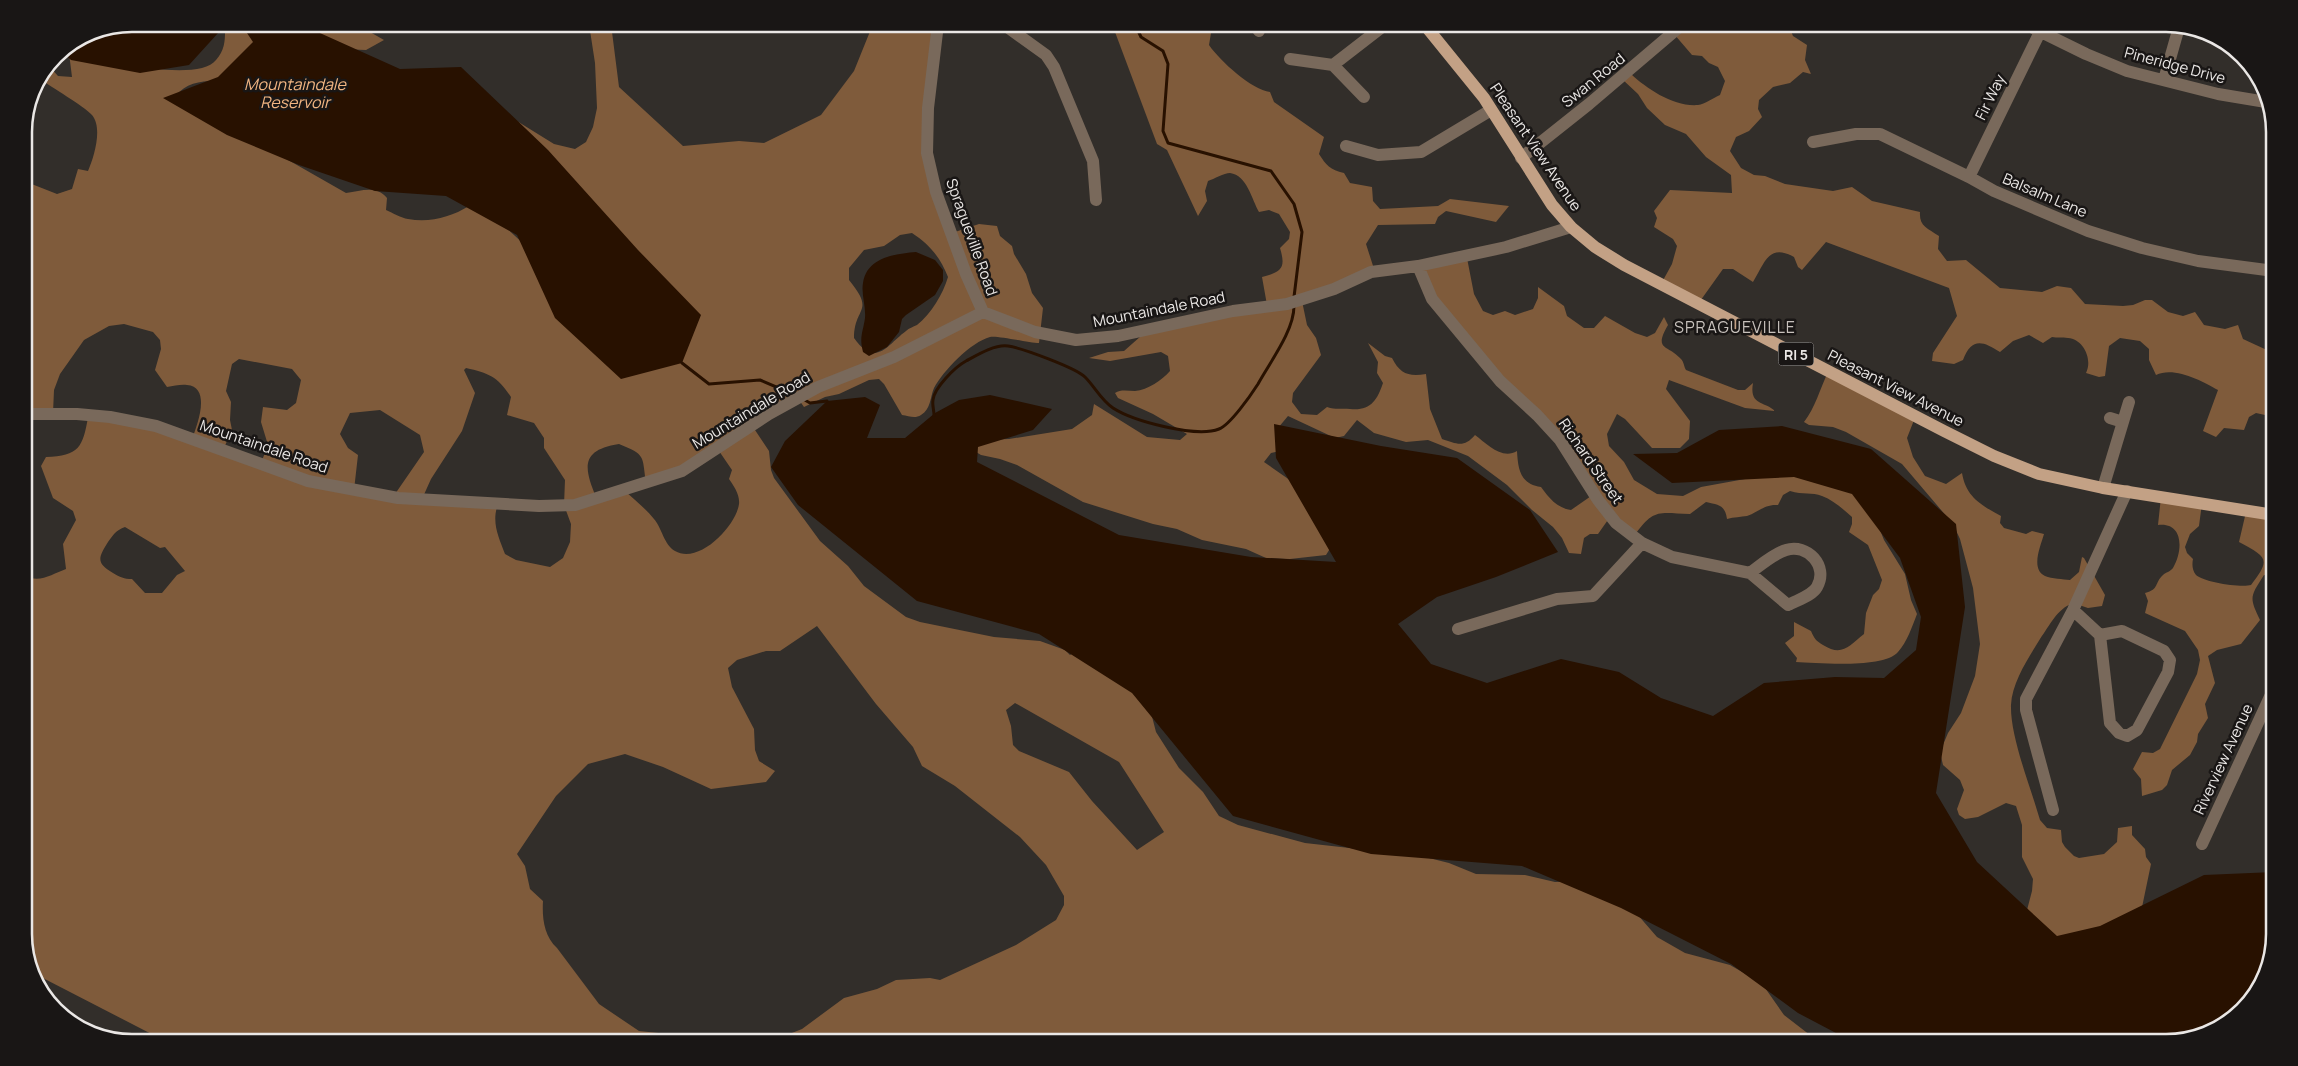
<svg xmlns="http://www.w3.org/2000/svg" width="2298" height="1066" font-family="Manrope,sans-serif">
  <rect width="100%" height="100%" fill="#322e2a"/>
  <path fill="#7f5b3b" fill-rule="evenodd" d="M 225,24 L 256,24 L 253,56 L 222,81 C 205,80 186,82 176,96 L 346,193 C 362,191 376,185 387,198 L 386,210 C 393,213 401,218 408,219 C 430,223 451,217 469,206 L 502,224 L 527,247 L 507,115 L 554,144 L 575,149 L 586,142 L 593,127 L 597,108 L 595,63 L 589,24 L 611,24 L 619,87 L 683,146 L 739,141 L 764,143 L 821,115 L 854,71 L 873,24 L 890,24 L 900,28 L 907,24 L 939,24 L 928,154 L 955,232 L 979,224 L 997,226 L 1000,236 L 1012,246 L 1014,254 L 1026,274 L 1032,293 L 1043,308 L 1039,343 C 1029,343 996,335 990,337 C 971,342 943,371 934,388 C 930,397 931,409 921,415 C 915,419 909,416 902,415 L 884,384 L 879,379 L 869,380 L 839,394 L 825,397 L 804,407 L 799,400 L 753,427 L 769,451 L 771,470 L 774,478 L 820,541 L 848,566 L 864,586 L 906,617 L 920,622 L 994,637 L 1040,641 L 1065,650 L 1070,655 L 1073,653 L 1148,701 L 1156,732 L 1179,768 L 1203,792 L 1219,816 L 1238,825 L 1305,843 L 1421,856 L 1449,863 L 1476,874 L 1525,875 L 1555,882 L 1586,881 L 1624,899 L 1657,937 L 1685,953 L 1730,965 L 1751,977 L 1763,985 L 1784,1015 L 1819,1042 L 769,1042 L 802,1029 L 844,998 L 877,989 L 896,980 L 930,978 L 940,980 L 1016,945 L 1056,920 L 1064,905 L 1064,896 L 1046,865 L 1020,837 L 955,786 L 922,766 L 913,747 L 876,704 L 817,626 L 780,651 L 766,651 L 737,660 L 728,668 L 732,687 L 754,729 L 755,750 L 759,761 L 775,771 L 766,782 L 711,789 L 663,767 L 625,754 L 588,764 L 556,796 L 517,854 L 525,866 L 530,889 L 543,901 C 542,918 544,936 557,948 L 599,1004 L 639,1031 L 746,1042 L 167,1042 L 37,975 L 24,941 L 24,574 C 37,585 52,574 66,569 L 63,544 L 76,520 L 73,511 L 53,498 L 41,466 L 46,457 C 79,456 83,447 88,417 L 192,439 C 197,426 212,387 187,385 C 181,384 174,386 167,387 L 155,370 L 161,349 L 160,340 L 153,332 L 124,324 L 109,326 L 84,340 L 60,374 L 54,390 L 53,413 L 24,415 L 24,181 L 57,194 L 72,189 L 78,169 L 88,171 C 94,157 103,128 92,115 C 84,106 51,87 40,79 L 49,66 L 58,76 L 72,77 L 69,53 C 96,59 198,84 216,60 C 226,49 225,38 225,24 ZM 912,233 C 930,245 940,257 948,277 C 943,294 931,314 917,325 C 913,327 909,328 906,331 C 888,344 876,369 854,338 C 854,306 876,313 849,280 L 849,268 L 864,250 L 884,246 L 900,235 ZM 239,359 L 292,369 L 301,380 L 296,403 L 287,410 L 263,407 L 261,422 L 268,445 L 261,463 L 223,450 L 232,430 L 230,420 L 231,402 L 226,391 L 232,364 ZM 466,368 C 489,373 498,377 511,397 L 507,415 L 534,423 L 544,438 L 544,448 L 565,480 L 564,505 L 571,524 L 570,542 L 563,558 L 550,567 L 516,560 L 505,554 C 499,538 492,524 497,507 L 422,499 L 431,479 L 462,431 L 475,393 L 464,370 ZM 380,410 L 420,435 L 424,452 L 393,497 L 354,490 L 358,455 L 348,448 L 340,434 L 350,413 ZM 619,444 C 646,455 642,455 646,483 L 719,451 L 732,470 L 729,479 C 734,486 740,495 739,504 C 736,526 699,565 675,551 C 664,545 662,528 654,519 C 646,509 636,501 626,492 L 596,497 C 584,468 580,450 619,444 ZM 125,527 L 160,548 L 165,547 L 185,571 L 177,575 L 162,593 L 145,593 L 132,579 C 124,579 120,577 113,573 C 96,563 98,558 108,542 C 113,535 116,530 125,527 ZM 1015,703 L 1119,762 L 1164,832 L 1137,850 L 1092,801 L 1069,772 L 1019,751 L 1013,745 L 1011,726 L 1006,710 Z
    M 296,24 L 356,24 L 384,40 L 366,50 L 341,49 Z
    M 1112,24 L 1200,24 L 1211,33 L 1209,45 C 1220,61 1252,90 1270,92 L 1274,102 L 1324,137 L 1319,154 C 1326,165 1330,170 1344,173 L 1350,183 L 1372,187 L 1373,201 L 1380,209 L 1438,206 L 1450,199 L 1509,206 L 1496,222 L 1446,211 L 1438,217 L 1435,224 L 1378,225 L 1366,244 L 1375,272 L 1302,301 L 1307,325 L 1316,338 L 1321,355 L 1293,393 L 1292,402 L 1301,414 L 1317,415 L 1327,407 C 1336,410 1341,408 1350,409 C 1370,411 1377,401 1383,383 L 1377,373 L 1378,362 L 1368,343 L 1385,356 L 1392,358 C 1400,374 1409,377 1426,374 L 1430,409 L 1442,439 C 1457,444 1464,448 1475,435 C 1487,444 1502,460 1517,451 C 1518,469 1520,484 1541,487 C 1549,498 1557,508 1571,510 L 1594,494 L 1571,456 L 1436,303 L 1420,269 L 1467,258 L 1474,294 L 1483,311 L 1493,315 L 1505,311 L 1515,315 L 1533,309 L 1538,298 L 1538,287 L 1564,306 L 1567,316 L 1584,328 L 1594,328 L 1605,316 L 1635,333 L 1647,337 L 1655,333 L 1664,317 L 1668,325 C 1653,351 1668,344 1681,359 C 1684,362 1684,367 1686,370 L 1738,390 L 1745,390 L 1753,383 C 1749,406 1765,401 1775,411 L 1745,408 L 1669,380 L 1666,389 L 1690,421 L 1689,439 L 1680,448 L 1652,448 L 1625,419 L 1617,414 L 1607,434 L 1609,446 L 1624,462 L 1634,480 L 1657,494 L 1683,496 L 1701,487 L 1756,477 L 1811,477 L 1856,493 L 1878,525 L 1884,540 L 1905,574 L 1911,600 L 1917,614 C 1912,627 1907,642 1898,652 C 1883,669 1818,663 1796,662 L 1797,658 L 1785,643 L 1794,636 L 1794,622 L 1811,631 C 1814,638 1816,641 1823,645 C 1842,657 1849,646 1864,634 L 1866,613 L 1873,595 L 1879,589 L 1882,580 L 1868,545 L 1849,532 L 1852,524 L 1852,517 C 1843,509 1833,500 1822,496 C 1812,492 1803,495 1790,491 L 1783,495 L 1778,505 C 1764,504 1759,512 1747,516 C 1741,517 1734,517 1727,519 C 1725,505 1719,505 1706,502 L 1690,514 C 1658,513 1654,508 1634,536 L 1610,517 L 1598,534 L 1590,534 L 1584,538 L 1581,554 L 1569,553 L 1562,538 L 1553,527 L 1532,510 L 1507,485 L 1468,456 L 1428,440 L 1406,442 L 1374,433 L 1357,420 L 1344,436 L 1335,438 L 1288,416 L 1278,428 L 1280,451 L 1271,453 L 1264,462 L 1330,508 L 1341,531 L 1326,555 L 1290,559 L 1266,558 L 1246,549 L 1202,540 L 1177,529 L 1153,524 L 1083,502 L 1017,465 L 1000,459 L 981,455 L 971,449 L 983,440 L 1009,439 L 1072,429 L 1092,415 L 1094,404 L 1147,437 L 1180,440 L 1187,434 L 1153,414 L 1118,398 L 1115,393 C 1121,389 1128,391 1135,391 C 1148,390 1162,380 1170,371 L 1168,356 L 1161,352 L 1110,361 L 1089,358 L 1108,352 L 1124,351 L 1141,336 L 1267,305 L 1262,277 C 1282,272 1286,268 1280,248 L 1289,239 L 1290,232 L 1279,214 L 1269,210 L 1259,212 C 1252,200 1247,175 1230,173 C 1224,173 1214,179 1208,181 L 1205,191 L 1207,201 L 1198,216 L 1167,150 L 1157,144 Z
    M 1685,24 L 1788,24 L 1793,36 L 1807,45 L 1805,60 L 1811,74 L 1803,72 L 1790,83 L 1773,87 L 1759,100 L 1758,109 L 1762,117 L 1749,131 L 1736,137 L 1730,151 L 1741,168 L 1754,175 L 1765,176 L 1785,184 L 1833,191 L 1852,187 L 1872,201 L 1920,212 C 1919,226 1927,228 1939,236 L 1938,249 L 1947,261 L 1966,260 L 2000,288 L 2042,292 L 2057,286 L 2071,288 L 2085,304 L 2123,306 L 2133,305 L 2145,300 L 2152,300 L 2168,312 L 2183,316 L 2195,312 L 2204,325 L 2225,329 L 2238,325 L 2243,339 L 2269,351 L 2274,350 L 2274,417 L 2256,413 L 2249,417 L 2244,430 L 2224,428 L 2216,437 L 2203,431 L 2218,390 C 2202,381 2174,366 2156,375 L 2149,360 L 2149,349 L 2140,341 L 2120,338 L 2109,346 L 2105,376 L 2099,377 L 2086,373 C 2093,359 2083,339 2068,338 C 2062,337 2057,338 2052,337 L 2043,343 L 2029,335 L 2013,341 L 2000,352 C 1982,340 1971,338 1963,360 L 1954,364 L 1932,361 L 1933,353 L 1957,316 L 1949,288 L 1826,242 L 1802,270 L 1798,267 L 1794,257 C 1769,243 1765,262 1753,282 L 1733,269 L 1723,269 L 1698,304 L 1661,284 L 1672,264 L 1677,246 L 1673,239 L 1654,227 L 1657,218 L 1654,211 L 1670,190 L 1732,193 L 1731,175 L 1706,157 L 1686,134 L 1665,125 L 1647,108 L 1638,94 L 1622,79 L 1631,74 C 1647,89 1674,107 1698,105 C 1705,104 1713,98 1720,95 L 1725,81 L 1718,67 L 1709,63 L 1702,56 L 1692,55 L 1674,34 Z
    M 1828,372 L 1916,415 L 1907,438 L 1913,457 L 1925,476 L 1946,484 L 1962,473 C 1966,497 1981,505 2001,516 L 2000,523 L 2004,528 L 2026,534 L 2032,531 L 2044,534 C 2041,545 2030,569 2045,576 C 2052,579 2063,579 2070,580 L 2079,572 L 2082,557 L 2084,558 L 2105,595 L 2102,606 L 2088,608 L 2073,603 C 2057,609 2050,625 2040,639 C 2029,657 2012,682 2011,705 C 2010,737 2031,788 2040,820 L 2047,828 L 2061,830 L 2062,842 L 2065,847 L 2074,856 L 2079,858 L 2104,854 L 2117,842 L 2118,828 L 2132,826 L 2132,835 L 2145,849 L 2146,857 L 2151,864 L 2141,912 L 2075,938 L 2044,935 L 2027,910 L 2032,891 L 2033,879 L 2022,857 L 2022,825 L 2016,806 L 2006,803 L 1978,817 L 1965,819 L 1959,815 L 1957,809 L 1964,790 L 1960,780 L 1943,765 L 1940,752 L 1948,733 L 1961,713 L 1975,676 L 1980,644 L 1973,588 L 1960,539 L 1953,524 L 1902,464 L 1846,432 L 1833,427 L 1809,425 L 1804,422 C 1815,408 1820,389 1828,372 Z
    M 2161,497 L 2202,503 L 2199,526 L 2190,534 L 2185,547 L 2187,553 L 2193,559 C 2192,564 2192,570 2196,575 C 2203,582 2241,588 2251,585 C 2272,558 2266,557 2239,542 L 2246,512 L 2274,515 L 2274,543 L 2268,559 L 2274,568 L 2274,577 L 2264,575 C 2250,597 2249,597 2260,620 L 2241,644 L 2217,650 L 2208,656 L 2215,683 L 2205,704 L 2208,718 L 2198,734 L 2197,742 L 2190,755 L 2172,770 L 2167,785 L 2162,790 L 2142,796 L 2141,779 L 2133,769 L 2142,752 L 2153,753 L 2160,749 L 2197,674 L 2200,660 L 2198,650 L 2185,631 L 2145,613 L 2148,601 L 2145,593 C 2160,589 2154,583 2163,575 C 2166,572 2170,572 2173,568 C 2183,551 2184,522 2158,525 Z"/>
  <path fill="#281100" d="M 133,24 L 217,24 L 219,32 L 189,65 L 140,73 L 71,60 L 62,52 L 91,32 Z
    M 241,24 L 309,24 L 311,29 L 400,69 L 461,67 L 548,150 L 638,250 L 701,315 L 682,363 L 621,379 L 555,318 L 517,235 L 446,196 L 375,191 L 299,165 L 227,135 L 163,98 L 218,77 L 253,42 Z
    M 916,252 L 935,260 L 943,270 L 943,281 L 935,295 L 906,315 L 902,319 L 899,332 L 887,347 L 869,356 L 863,352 C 859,337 863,332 865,318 C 866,306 861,294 863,283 C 867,257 895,254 916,252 Z
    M 990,395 L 1052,409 L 1033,430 L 978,447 L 977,462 L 1119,535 L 1251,557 L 1336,562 L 1276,458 L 1274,424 L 1381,446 L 1457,458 L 1530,510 L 1558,552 L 1496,577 L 1437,597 L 1398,624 L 1431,664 L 1487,683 L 1561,659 L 1619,672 L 1661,698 L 1713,716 L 1764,683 L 1835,677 L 1884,678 L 1916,650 L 1921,617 L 1900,558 L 1852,494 L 1794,477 L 1672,483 L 1633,454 L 1677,453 L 1719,430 L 1782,426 L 1871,449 L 1956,524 L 1965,607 L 1936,793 L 1977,862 L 2057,936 L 2100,926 L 2204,875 L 2274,872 L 2274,933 L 2266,975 L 2226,1024 L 2166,1042 L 1853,1042 L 1798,1013 L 1731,964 L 1621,908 L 1522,866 L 1371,854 L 1233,816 L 1132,693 L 1039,634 L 917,601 L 798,505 L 771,467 L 785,441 L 827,401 L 865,397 L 880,405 L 867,438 L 905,438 L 935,413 L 959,400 Z"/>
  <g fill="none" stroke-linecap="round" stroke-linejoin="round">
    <path stroke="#281100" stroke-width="3" d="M 1135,24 L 1141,37 L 1163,51 L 1168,64 L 1163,131 L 1168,143 L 1271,171 L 1294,204 L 1302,232 L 1294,297
      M 682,363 L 709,384 L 760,380 L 795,395
      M 803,399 L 810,403 L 827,401
      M 934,415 C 934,410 932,405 933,400 C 934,388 955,367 966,361 C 977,355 995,344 1008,346 C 1022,348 1076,368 1085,377 C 1095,387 1101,400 1113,408 C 1133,421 1196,438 1219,429 C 1230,425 1251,395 1258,384 C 1270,362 1294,331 1294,306"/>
    <path stroke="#79695b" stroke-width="12" d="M 938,24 L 928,108 L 927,153 L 936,192 L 966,274 L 983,312
      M 1003,24 L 1046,55 L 1054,67 L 1093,161 L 1096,200
      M 1254,24 L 1259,31
      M 2025,24 L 2086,54 L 2127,71 L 2218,94 L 2266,102
      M 1290,59 L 1333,65 L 1386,24
      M 1333,65 L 1364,97
      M 2164,80 L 2179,27
      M 1813,142 L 1856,134 L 1880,134 L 1969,177 L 1994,191 L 2088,231 L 2142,248 L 2198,261 L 2274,271
      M 1346,146 L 1378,155 L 1421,152 L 1491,110
      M 1521,158 L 1589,104 L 1683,24
      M 1969,177 L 2040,32
      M 1418,266 L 1432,299 L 1500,381 L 1537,415 L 1560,440 L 1598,500 L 1616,523 L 1642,543 L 1672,557 L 1750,573 L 1788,605 C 1797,600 1812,596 1817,587 C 1829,566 1807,543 1786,550 C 1773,554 1761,565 1750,573
      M 24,414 L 77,414 L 110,417 L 156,426 L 308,481 L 398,498 L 539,506 L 575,505 L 682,471 L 769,414 L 818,387 L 894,357 L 983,312 L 1035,332 L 1076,340 L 1118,336 L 1233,311 L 1287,304 L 1334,289 L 1371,272 L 1418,266 L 1506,247 L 1571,227
      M 2110,418 L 2123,422
      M 2103,488 L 2129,402
      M 2073,610 L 2100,635 L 2122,631 L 2164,651 L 2170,660 L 2168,672 L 2137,730 L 2127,736 L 2119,733 L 2110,723 L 2100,635
      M 1458,629 L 1557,599 L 1593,596 L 1642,543
      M 2053,810 L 2026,710 L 2026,699 L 2073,610 L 2127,491
      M 2202,844 L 2274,688"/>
    <path stroke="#c3a185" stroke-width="12" d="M 1424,24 L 1484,98 L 1552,205 L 1571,227 L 1595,247 L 1624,265 L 1944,431 L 1994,456 L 2039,474 L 2103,488 L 2274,515"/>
  </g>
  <g text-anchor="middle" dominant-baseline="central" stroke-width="5" stroke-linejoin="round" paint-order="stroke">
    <rect fill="#191615" stroke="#aba8a7" stroke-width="1" x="1778.5" y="342.5" width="35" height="23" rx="4"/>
    <g font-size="14" font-weight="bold" fill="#eae7e5">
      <text x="1796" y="354">RI 5</text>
    </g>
    <g font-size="15" fill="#eae7e5" stroke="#191615">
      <text transform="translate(2175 65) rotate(15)">Pineridge Drive</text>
      <text transform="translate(1593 80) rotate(-39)">Swan Road</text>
      <text transform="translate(1990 97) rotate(-64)">Fir Way</text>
      <text transform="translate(1536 147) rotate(56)">Pleasant View Avenue</text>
      <text transform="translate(2045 195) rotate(23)">Balsalm Lane</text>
      <text transform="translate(972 237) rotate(70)">Spragueville Road</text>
      <text transform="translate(1159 309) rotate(-11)">Mountaindale Road</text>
      <text transform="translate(1896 388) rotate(27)">Pleasant View Avenue</text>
      <text transform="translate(751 410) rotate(-31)">Mountaindale Road</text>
      <text transform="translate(264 446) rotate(19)">Mountaindale Road</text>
      <text transform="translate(1591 461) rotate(55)">Richard Street</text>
      <text transform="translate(2223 759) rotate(-65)">Riverview Avenue</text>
    </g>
    <g font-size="16" font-style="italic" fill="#f1b582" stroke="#191615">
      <text x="295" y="84">Mountaindale<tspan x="295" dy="18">Reservoir</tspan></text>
    </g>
    <g font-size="16" letter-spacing="1" fill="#c7c1bc" stroke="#191615">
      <text x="1735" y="327">SPRAGUEVILLE</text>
    </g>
  </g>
  <path d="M0 0H2298V1066H0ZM132 32H2166A100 100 0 0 1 2266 132V934A100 100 0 0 1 2166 1034H132A100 100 0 0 1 32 934V132A100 100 0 0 1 132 32Z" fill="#191615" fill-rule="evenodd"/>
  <path fill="none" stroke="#eae7e5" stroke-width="2.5" d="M132 32H2166A100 100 0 0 1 2266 132V934A100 100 0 0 1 2166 1034H132A100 100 0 0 1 32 934V132A100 100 0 0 1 132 32Z"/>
</svg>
